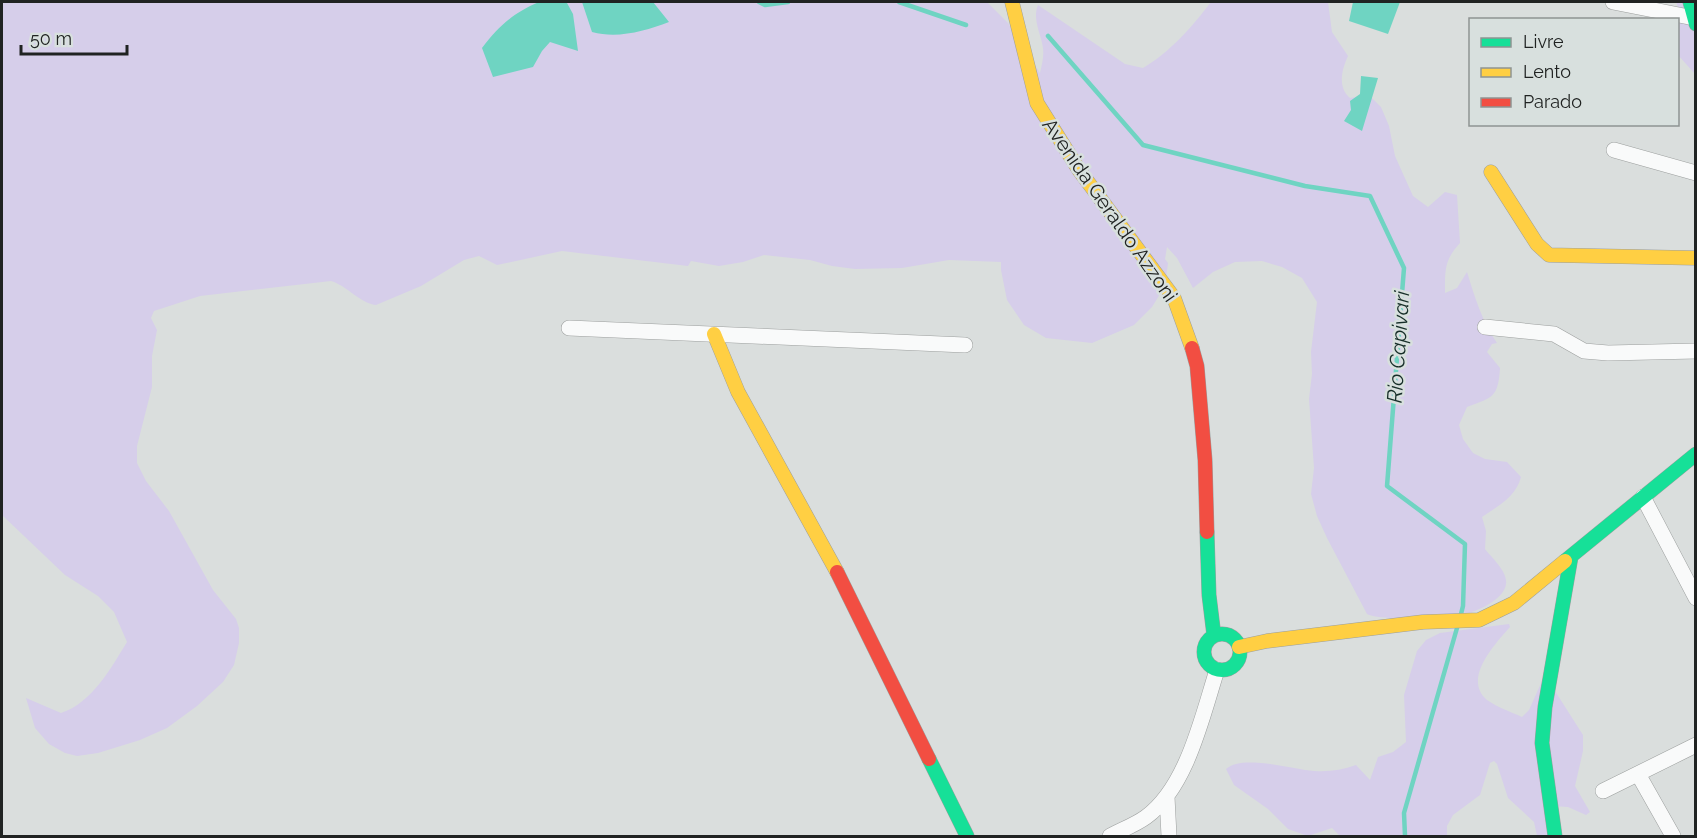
<svg xmlns="http://www.w3.org/2000/svg" width="1697" height="838" font-family="Raleway,sans-serif">
  <rect width="100%" height="100%" fill="#dadedd"/>
  <path fill="#d6ceea" d="M 2,2 L 987,2 L 1008,23 L 1040,73 C 1042,64 1044,57 1043,48 C 1041,34 1032,19 1038,5 L 1125,64 L 1143,68 C 1169,53 1193,26 1211,2 L 1328,2 L 1332,32 L 1348,56 C 1342,69 1337,87 1350,98 L 1369,95 L 1381,107 L 1389,126 L 1395,156 L 1413,196 L 1428,207 L 1445,192 L 1457,195 L 1460,243 C 1444,260 1445,271 1445,293 L 1457,288 L 1467,272 C 1475,298 1482,321 1497,343 L 1492,344 L 1487,352 L 1500,368 C 1498,398 1493,397 1467,407 L 1459,425 L 1463,439 L 1473,453 L 1485,459 L 1507,462 L 1521,477 C 1516,497 1498,506 1482,517 L 1486,531 L 1485,549 C 1492,558 1508,572 1506,584 C 1504,600 1477,611 1463,615 C 1447,619 1381,621 1367,614 L 1327,538 L 1317,516 L 1311,494 L 1314,468 L 1309,399 L 1312,374 L 1311,352 L 1317,302 L 1302,278 L 1282,267 L 1262,261 L 1235,262 L 1213,272 L 1193,288 L 1177,258 L 1167,247 L 1165,259 L 1168,263 L 1165,286 L 1152,307 L 1134,325 L 1092,343 L 1046,338 L 1024,325 L 1007,300 L 1001,270 L 1001,262 L 949,260 L 902,268 L 855,269 L 832,266 L 810,260 L 764,255 L 743,262 L 719,266 L 691,261 L 688,266 L 562,251 L 497,265 L 479,256 L 464,260 L 421,286 L 376,305 C 359,303 348,286 331,281 L 200,296 L 154,311 L 151,318 L 157,330 L 152,356 L 152,387 L 137,446 L 137,463 L 146,481 L 169,511 L 213,590 L 236,619 L 239,628 L 239,643 L 234,665 L 223,682 L 197,706 L 167,728 L 140,740 L 98,753 L 77,756 L 65,753 L 49,744 L 35,728 L 26,698 L 61,713 C 92,703 111,668 127,642 L 114,612 L 98,596 L 65,575 L 2,515 Z
    M 1676,2 L 1695,2 L 1695,74 L 1678,55 C 1678,42 1681,10 1676,2 Z
    M 1509,624 L 1510,627 C 1495,644 1462,679 1487,700 C 1497,707 1511,712 1522,717 L 1529,710 L 1542,681 L 1555,691 L 1583,735 L 1583,751 L 1575,786 L 1590,812 L 1586,815 L 1568,807 L 1552,806 L 1549,836 L 1537,836 L 1534,822 L 1508,798 L 1497,764 L 1494,761 L 1490,763 L 1480,795 L 1453,815 L 1447,826 L 1447,836 L 1340,836 L 1332,828 L 1308,836 L 1288,829 L 1268,809 L 1234,785 L 1226,769 C 1242,754 1292,769 1314,771 C 1329,772 1342,770 1356,765 L 1370,780 L 1378,757 L 1393,752 L 1406,742 L 1404,695 L 1417,651 L 1426,640 L 1440,633 Z"/>
  <path fill="#6fd4c2" d="M 539,2 L 567,3 L 573,14 L 578,51 L 550,42 L 542,51 L 533,67 L 493,77 L 482,48 C 499,26 513,13 539,2 Z
    M 582,2 L 653,2 L 669,22 C 645,31 618,39 592,32 Z
    M 1353,2 L 1400,2 L 1388,34 L 1349,21 Z
    M 1361,76 L 1378,78 L 1362,131 L 1344,121 L 1351,110 L 1350,101 L 1360,94 Z"/>
  <g fill="none" stroke-linecap="round" stroke-linejoin="round">
    <path stroke="#6fd4c2" stroke-width="4.5" d="M 759,2 L 765,5 L 788,2
      M 899,2 L 966,25
      M 1048,36 L 1143,145 L 1305,186 L 1370,196 L 1404,268 L 1387,486 L 1465,544 L 1463,606 L 1461,614
      M 1405,836 L 1404,813 L 1457,628"/>
    <defs>
      <path id="street" d="M 1613,2 L 1694,18
        M 1614,150 L 1696,173
        M 1485,327 L 1554,334 L 1584,351 L 1608,353 L 1696,351
        M 569,328 L 965,345
        M 1643,497 L 1696,598
        M 1638,774 L 1673,836
        M 1603,791 L 1696,745
        M 1167,797 L 1169,836
        M 1110,836 C 1121,830 1135,825 1146,817 C 1187,787 1202,717 1217,670"/>
      <path id="fast" d="M 1690,2 L 1696,24
        M 1207,532 L 1209,595 L 1214,636
        M 1565,561 L 1696,454
        M1204 652a18 18 0 1 1 36 0a18 18 0 1 1-36 0Z
        M 929,759 L 967,836
        M 1555,836 L 1542,743 L 1545,707 L 1571,557"/>
      <path id="slow" d="M 1012,2 L 1037,103 L 1079,170 L 1174,298 L 1192,348
        M 1491,172 L 1537,244 L 1549,255 L 1696,258
        M 714,334 L 738,392 L 837,572
        M 1239,647 L 1267,641 L 1423,622 L 1479,620 L 1514,603 L 1565,561"/>
      <path id="jam" d="M 1192,348 L 1197,366 L 1205,460 L 1207,532
        M 837,572 L 929,759"/>
    </defs>
    <use href="#street" stroke="#9c9f9e" stroke-width="16"/>
    <use href="#fast" stroke="#9c9f9e" stroke-width="15"/>
    <use href="#slow" stroke="#9c9f9e" stroke-width="15"/>
    <use href="#jam" stroke="#9c9f9e" stroke-width="15"/>
    <use href="#street" stroke="#f9fafa" stroke-width="15"/>
    <use href="#fast" stroke="#16e098" stroke-width="14"/>
    <use href="#slow" stroke="#ffcf43" stroke-width="14"/>
    <use href="#jam" stroke="#f24e42" stroke-width="14"/>
  </g>
  <g text-anchor="middle" dominant-baseline="central" stroke-width="5" stroke-linejoin="round" paint-order="stroke">
    <g font-size="20" fill="#202322" stroke="#d8e0de">
      <text transform="translate(1110 210) rotate(55)">Avenida Geraldo Azzoni</text>
    </g>
    <g font-size="21" font-style="italic" fill="#172e29" stroke="#d8e0de">
      <text transform="translate(1398 347) rotate(-86)">Rio Capivari</text>
    </g>
  </g>
  <rect width="1697" height="838" fill="none" stroke="#202322" stroke-width="6"/>
  <rect x="1469" y="18" width="210" height="108" fill="#d8e0de" stroke="#8e9493" stroke-width="1.5"/>
  <rect x="1481" y="38" width="30" height="9" fill="#16e098" stroke="#8e9493" stroke-width="1.5"/>
  <text x="1523" y="48" font-size="18" fill="#202322">Livre</text>
  <rect x="1481" y="68" width="30" height="9" fill="#ffcf43" stroke="#8e9493" stroke-width="1.5"/>
  <text x="1523" y="78" font-size="18" fill="#202322">Lento</text>
  <rect x="1481" y="98" width="30" height="9" fill="#f24e42" stroke="#8e9493" stroke-width="1.5"/>
  <text x="1523" y="108" font-size="18" fill="#202322">Parado</text>
  <path d="M21 45v9h106v-9" fill="none" stroke="#202322" stroke-width="3"/>
  <text x="30" y="45" font-size="18" fill="#202322" stroke="#d8e0de" stroke-width="4.5" paint-order="stroke">50 m</text>
</svg>
